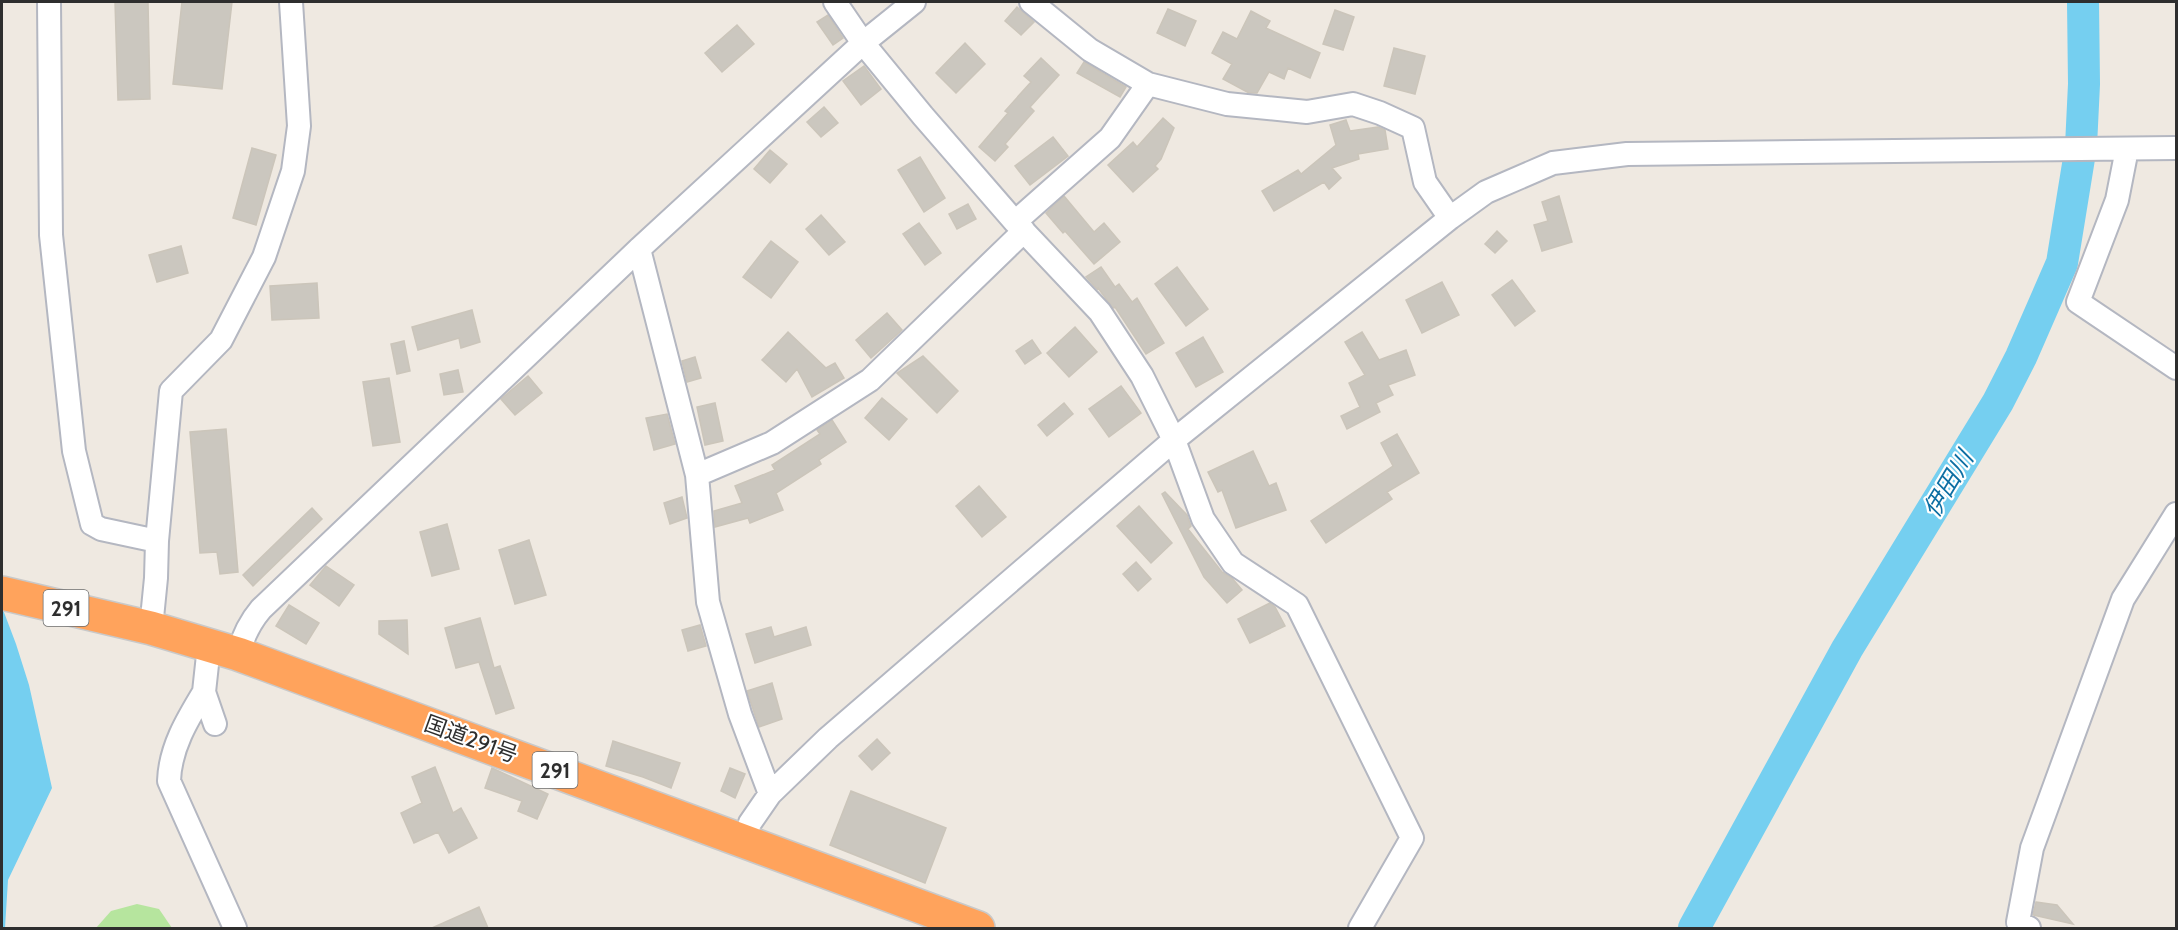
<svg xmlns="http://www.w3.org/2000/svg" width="2178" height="930" font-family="Cabin,'Noto Sans JP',sans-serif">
  <rect width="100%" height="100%" fill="#efe9e1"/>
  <path fill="#b6e59e" d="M 137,904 L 159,909 L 172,928 L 96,928 L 111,911 Z"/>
  <path fill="#75cff0" d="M 2,607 L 16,644 L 29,685 L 52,788 L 8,880 L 5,928 L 2,928 Z"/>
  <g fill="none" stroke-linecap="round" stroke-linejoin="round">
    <path stroke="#75cff0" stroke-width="32" d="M 1694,928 L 1847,649 L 1998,402 L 2021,357 L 2062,263 L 2081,146 L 2084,84 L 2083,2"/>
  </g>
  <path fill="#cbc7bf" stroke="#cbc5ba" stroke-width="1.5" d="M 115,2 L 148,2 L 150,99 L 118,100 Z
    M 182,2 L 232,2 L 222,89 L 173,84 Z
    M 1017,7 L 1034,22 L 1021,35 L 1005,21 Z
    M 1168,9 L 1196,21 L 1185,46 L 1157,33 Z
    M 1335,10 L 1354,17 L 1343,50 L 1323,44 Z
    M 1251,11 L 1270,21 L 1266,28 L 1320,53 L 1310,78 L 1288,68 L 1284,79 L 1269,72 L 1257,93 L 1249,93 L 1223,79 L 1232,64 L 1212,53 L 1223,32 L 1237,39 Z
    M 828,15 L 843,38 L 833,45 L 817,22 Z
    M 737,25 L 754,44 L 722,72 L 705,53 Z
    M 965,43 L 985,64 L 956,93 L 936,73 Z
    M 1394,48 L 1425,56 L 1415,94 L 1384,86 Z
    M 1041,58 L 1059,75 L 1030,107 L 1034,111 L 1005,144 L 1008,147 L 995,161 L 979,147 L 1008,113 L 1005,111 L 1031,82 L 1024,76 Z
    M 1084,62 L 1126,87 L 1120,97 L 1077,73 Z
    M 864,66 L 881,89 L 861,105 L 843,81 Z
    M 824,107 L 838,123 L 821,137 L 807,122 Z
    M 1163,118 L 1174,128 L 1161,159 L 1155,166 L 1158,169 L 1133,192 L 1108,165 L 1133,142 L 1137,147 Z
    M 1346,120 L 1350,131 L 1378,127 L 1385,130 L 1388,149 L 1358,154 L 1359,159 L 1332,168 L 1341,178 L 1329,189 L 1324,182 L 1274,211 L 1262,191 L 1298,170 L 1301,174 L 1336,145 L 1330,125 Z
    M 1053,137 L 1068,156 L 1030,185 L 1015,166 Z
    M 252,148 L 276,155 L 256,225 L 233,218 Z
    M 770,150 L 787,164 L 770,183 L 754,169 Z
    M 920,157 L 945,198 L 924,212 L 898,170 Z
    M 1064,196 L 1094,232 L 1104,223 L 1120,242 L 1094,264 L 1065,231 L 1063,233 L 1046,213 Z
    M 1559,196 L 1572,242 L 1542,251 L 1534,225 L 1548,221 L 1542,202 Z
    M 968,204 L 976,219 L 957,229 L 949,214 Z
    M 821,215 L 845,242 L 829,255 L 806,229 Z
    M 919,223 L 941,253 L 925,265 L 903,234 Z
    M 1497,231 L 1507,241 L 1495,253 L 1485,244 Z
    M 771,241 L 798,262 L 771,298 L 743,277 Z
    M 181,246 L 188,273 L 157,282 L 149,255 Z
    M 1101,267 L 1115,287 L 1119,284 L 1132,302 L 1137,298 L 1164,343 L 1146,354 L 1115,307 L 1113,308 L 1098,288 L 1097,289 L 1086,277 Z
    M 1177,267 L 1208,309 L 1186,326 L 1155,284 Z
    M 1512,280 L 1535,311 L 1515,326 L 1492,295 Z
    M 1442,282 L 1459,315 L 1422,333 L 1406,300 Z
    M 317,283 L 319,318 L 272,320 L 270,286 Z
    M 472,310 L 480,342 L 461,348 L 459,338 L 418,350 L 412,327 Z
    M 887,313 L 902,330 L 871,358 L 856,340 Z
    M 1075,327 L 1097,352 L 1069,377 L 1047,353 Z
    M 788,332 L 826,368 L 835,363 L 844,378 L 812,397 L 797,369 L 786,382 L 762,360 Z
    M 1362,332 L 1379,360 L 1406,350 L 1415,375 L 1388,385 L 1393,395 L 1376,403 L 1380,412 L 1347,429 L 1341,416 L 1360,407 L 1349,383 L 1365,375 L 1345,342 Z
    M 1203,337 L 1223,372 L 1196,387 L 1176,353 Z
    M 1032,340 L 1041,353 L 1025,364 L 1016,351 Z
    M 404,341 L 410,371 L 397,374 L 391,344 Z
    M 923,356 L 958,391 L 937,413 L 897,373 Z
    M 695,357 L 701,378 L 687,382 L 682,361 Z
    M 458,370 L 463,392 L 444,395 L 440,374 Z
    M 528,376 L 542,393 L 515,415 L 501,399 Z
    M 389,378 L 400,442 L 373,446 L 363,382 Z
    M 1121,386 L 1141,413 L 1109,437 L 1089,409 Z
    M 882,398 L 907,419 L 889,440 L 865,418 Z
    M 715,403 L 723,441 L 705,445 L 697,407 Z
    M 1064,403 L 1073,414 L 1047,436 L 1038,425 Z
    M 667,414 L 675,444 L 654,450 L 646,418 Z
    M 832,420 L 846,442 L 819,460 L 821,464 L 776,493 L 783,510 L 750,523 L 748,518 L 715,527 L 714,511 L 742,503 L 735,486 L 775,470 L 772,465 L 820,434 L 817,430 Z
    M 226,429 L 238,572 L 220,574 L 217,552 L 200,553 L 190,432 Z
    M 1397,434 L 1419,473 L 1387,492 L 1392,499 L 1326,543 L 1311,521 L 1393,466 L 1381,443 Z
    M 1253,451 L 1269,486 L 1276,483 L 1286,510 L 1236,528 L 1222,490 L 1218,492 L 1208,472 Z
    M 979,486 L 1006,517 L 982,537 L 956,506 Z
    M 1165,492 L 1187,515 L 1191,526 L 1188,529 L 1222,572 L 1232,578 L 1242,590 L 1227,603 L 1204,577 L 1162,494 Z
    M 682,497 L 687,518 L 670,524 L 664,503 Z
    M 1139,506 L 1172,543 L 1151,563 L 1117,526 Z
    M 312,508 L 322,519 L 253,586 L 243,575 Z
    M 447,524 L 459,569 L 432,576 L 420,532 Z
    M 529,540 L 546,595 L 515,604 L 499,550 Z
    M 1136,562 L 1151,579 L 1138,591 L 1123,574 Z
    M 326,566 L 354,585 L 339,606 L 310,585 Z
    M 1270,603 L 1275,607 L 1285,626 L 1250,643 L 1238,619 Z
    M 289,605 L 319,623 L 306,644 L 276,626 Z
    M 480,618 L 494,668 L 500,666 L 514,708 L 496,714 L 479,662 L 456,668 L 445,628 Z
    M 407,620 L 408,654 L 379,634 L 379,621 Z
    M 700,625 L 706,646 L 688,651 L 682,630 Z
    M 771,627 L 774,637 L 806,627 L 811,645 L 755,663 L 746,634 Z
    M 772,683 L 782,719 L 759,727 L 747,691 Z
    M 877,739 L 890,753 L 872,770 L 859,756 Z
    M 613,741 L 680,763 L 671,788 L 643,777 L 606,766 Z
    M 435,767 L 453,813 L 461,808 L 477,838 L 449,853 L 438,832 L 414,843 L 401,813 L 422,803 L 412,777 Z
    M 492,768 L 548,794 L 537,819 L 518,811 L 522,801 L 485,788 Z
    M 730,768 L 745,774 L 735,798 L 721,791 Z
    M 851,791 L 946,828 L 925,883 L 830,845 Z
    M 2036,902 L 2057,905 L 2073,924 L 2033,915 Z
    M 479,907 L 488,928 L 432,928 Z"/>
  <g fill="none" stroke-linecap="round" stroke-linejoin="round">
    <defs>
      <path id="minor" d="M 49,2 L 51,235 L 74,451 L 92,524 L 101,529 L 157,541
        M 835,2 L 863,43 L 923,116 L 1015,222 L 1100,312 L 1142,376 L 1174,440 L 1203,519 L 1233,563 L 1297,605 L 1412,838 L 1360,928
        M 1031,2 L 1090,50 L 1148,84 L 1227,104 L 1307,112 L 1353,104 L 1380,113 L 1413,128 L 1425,182 L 1450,218
        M 2127,149 L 2117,200 L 2078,302 L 2176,368
        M 1015,222 L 1110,138 L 1148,84
        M 639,249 L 697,475 L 708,602 L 740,714 L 770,794
        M 697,475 L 772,443 L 870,380 L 1024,231
        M 151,628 L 156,578 L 157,541 L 171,391 L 221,340 L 264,257 L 293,171 L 299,126 L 291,2
        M 209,646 L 204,692 L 215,724
        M 238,654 C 243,636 249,623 261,609 L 639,249 L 863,43 L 914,2
        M 204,692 C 187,720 170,748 169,781 L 235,928
        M 744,841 L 750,823 L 770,794 L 828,738 L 1174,440 L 1450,218 L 1486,192 L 1553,163 L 1627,154 L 2176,148
        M 2029,928 L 2018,922 L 2032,848 L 2123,599 L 2176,514"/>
      <path id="highway" d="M 2,593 L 151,628 L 238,654 L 978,928"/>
    </defs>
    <use href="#minor" stroke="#b4b7c1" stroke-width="26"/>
    <use href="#highway" stroke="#c9c9c9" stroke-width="36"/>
    <use href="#minor" stroke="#fff" stroke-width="22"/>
    <use href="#highway" stroke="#ffa35c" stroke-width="33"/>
  </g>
  <g text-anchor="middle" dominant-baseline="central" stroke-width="4.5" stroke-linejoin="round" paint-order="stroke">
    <g fill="#fff" stroke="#6d6d6d" stroke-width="1.5">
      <rect x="43.5" y="590" width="45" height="36" rx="4.5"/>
      <rect x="532.5" y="752" width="45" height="36" rx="4.5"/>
    </g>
    <g font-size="21" font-weight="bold" fill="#2e2e2e">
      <text x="66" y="608">291</text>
      <text x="555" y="770">291</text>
    </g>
    <g font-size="22" fill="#2e2e2e" stroke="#fff">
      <text transform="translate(471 739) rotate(20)">国道291号</text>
    </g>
    <g font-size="24" font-style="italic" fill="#0d6fa3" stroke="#fff">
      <text transform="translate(1948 484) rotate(-59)">伊田川</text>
    </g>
  </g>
  <rect width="2178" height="930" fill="none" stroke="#2e2e2e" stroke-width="6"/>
</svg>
